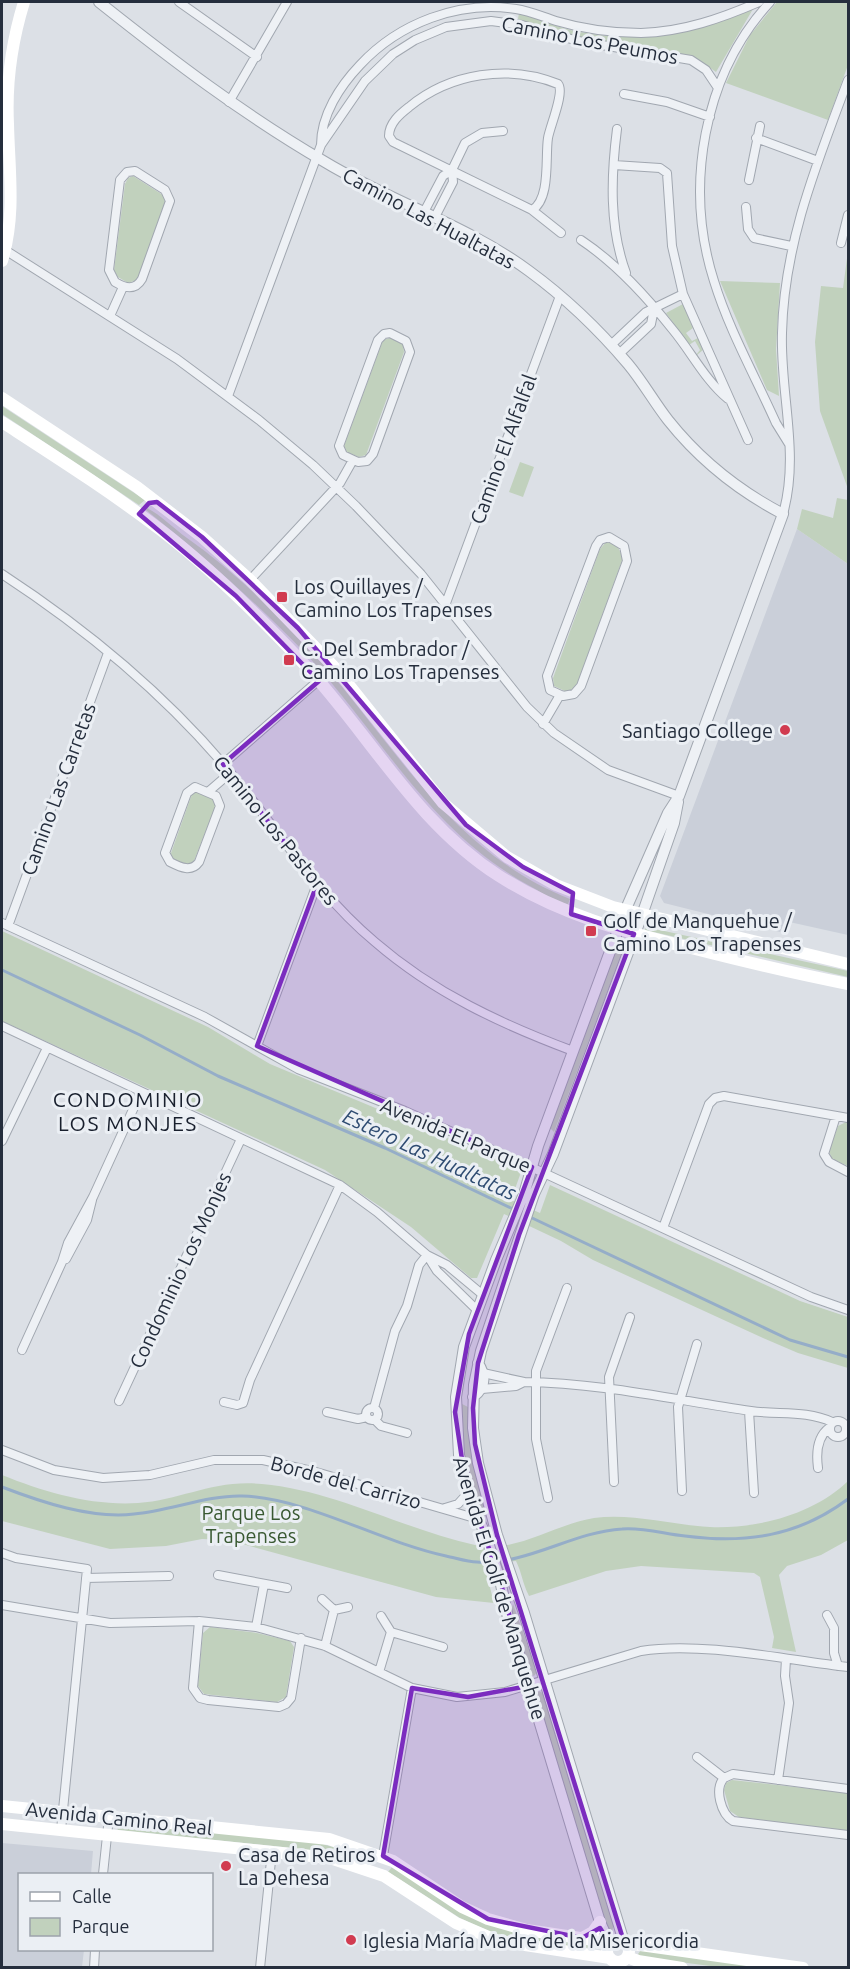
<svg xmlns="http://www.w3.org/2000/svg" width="850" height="1969" font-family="Ubuntu,sans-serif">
  <rect width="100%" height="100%" fill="#dce0e6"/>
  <path fill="#cacfd9" d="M 797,529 L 848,564 L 848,935 L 785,921 L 780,932 L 664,903 L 660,896 Z
    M 2,1843 L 93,1851 L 91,1874 L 20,1874 L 20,1950 L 84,1950 L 82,1967 L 2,1967 Z"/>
  <path fill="#c1d1bd" d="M 777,2 L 848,2 L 848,65 L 828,120 L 726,83 L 750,35 Z
    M 753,9 L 716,72 L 696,58 L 574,37 L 518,19 L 519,13 C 534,16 548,24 563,28 C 628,46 693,36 753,9 Z
    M 133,176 L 163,195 L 165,202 L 137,280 L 128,283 L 118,277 L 114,270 L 125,184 L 128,178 Z
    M 848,251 L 848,489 L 820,411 L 815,342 L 821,286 L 843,288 Z
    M 720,281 L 780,283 L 776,349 L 779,396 L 767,390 Z
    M 683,304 L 693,328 L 686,333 L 692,341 L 698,338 L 703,350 L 697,355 L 699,361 L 696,355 L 700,350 L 695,341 L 689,345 L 666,313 Z
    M 390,338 L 403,344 L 404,352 L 366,455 L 359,457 L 347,452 L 344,446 L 383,340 Z
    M 2,406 L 145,500 L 139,505 L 2,414 Z
    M 520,462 L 534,467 L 523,497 L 509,492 Z
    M 837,498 L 848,500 L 848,564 L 797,529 L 802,509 L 833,518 Z
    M 147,508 C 161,515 173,528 187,538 C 245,579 298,633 343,688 C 411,772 465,857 570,899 L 568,904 C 555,903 540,891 528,885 C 426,828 381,734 305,653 C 255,601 202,555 146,510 Z
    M 606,542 L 617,545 L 623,558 L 576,687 L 567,692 L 554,686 L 553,678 L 600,549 Z
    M 196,792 L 214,799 L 216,805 L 194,861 L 188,864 L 172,859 L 171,853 L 192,794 Z
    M 646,927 L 848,971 L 848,977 L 645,930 Z
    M 2,931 L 208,1027 L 270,1064 L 519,1168 L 520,1175 L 511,1200 L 540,1213 L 550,1185 L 800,1301 L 848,1317 L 848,1368 L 798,1353 L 763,1338 L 593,1260 L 561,1241 L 504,1214 L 477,1278 L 471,1278 L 411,1227 L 325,1170 L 2,1021 Z
    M 617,946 L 624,948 L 554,1132 L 550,1128 Z
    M 846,1122 L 848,1123 L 848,1166 L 832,1159 L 829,1151 L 838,1126 Z
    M 460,1403 L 468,1407 L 471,1455 L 486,1505 L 486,1517 L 479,1511 L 463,1450 Z
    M 2,1475 C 44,1492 91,1506 138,1503 C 182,1500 214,1479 262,1484 C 333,1490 406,1530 475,1545 C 515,1554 555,1524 594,1518 C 633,1513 671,1525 710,1527 C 758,1529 814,1514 848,1481 L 848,1540 L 821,1555 L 787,1566 L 779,1575 L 796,1652 L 772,1648 L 774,1637 L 760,1577 L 754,1573 L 641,1566 L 606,1571 L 529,1596 C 522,1582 522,1573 516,1561 L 484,1564 L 494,1603 L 436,1597 L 228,1540 L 202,1539 L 166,1546 L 110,1549 L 2,1521 Z
    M 513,1604 L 537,1672 L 534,1676 L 529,1673 L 511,1611 Z
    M 210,1627 L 257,1633 L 290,1641 L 294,1647 L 286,1697 L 277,1702 L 204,1694 L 198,1686 L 203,1633 Z
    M 539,1691 L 544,1694 L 614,1925 L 612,1931 L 607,1929 L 536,1695 Z
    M 732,1780 L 848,1793 L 848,1831 L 739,1817 L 730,1811 L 724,1790 L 726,1783 Z
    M 118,1823 L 319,1843 L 374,1859 L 373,1865 L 311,1850 L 118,1830 L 116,1827 Z
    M 392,1867 L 490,1925 L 521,1934 L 599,1947 L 600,1949 L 535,1943 L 495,1934 L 460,1918 L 388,1872 Z
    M 641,1950 L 776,1967 L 718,1967 L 641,1957 L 638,1954 Z"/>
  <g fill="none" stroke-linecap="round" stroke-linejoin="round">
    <path stroke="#95adc8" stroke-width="3" d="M 2,970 L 140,1035 L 218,1076 L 385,1148 L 513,1209
      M 530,1217 L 790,1340 L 848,1357
      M 2,1487 C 41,1502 91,1519 134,1514 C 169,1511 208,1495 242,1496 C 307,1498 380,1542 446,1556 C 456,1558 467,1562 477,1562 C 528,1565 572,1532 622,1529 C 642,1527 665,1534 685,1536 C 746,1544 799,1536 848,1499"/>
    <defs>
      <path id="minor" d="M 179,2 L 257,57
        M 770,2 C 703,75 684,187 714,281 C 729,330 755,376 776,423 L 789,444
        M 624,94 L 667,102 L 710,117
        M 229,102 L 287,2
        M 617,129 C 611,176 609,227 626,273
        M 756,138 L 818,161
        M 321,145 C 321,115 340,86 360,65 C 399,23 459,0 516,9 C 530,11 543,17 556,21 C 583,29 612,33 641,33 C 683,32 722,18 759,2
        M 614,165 L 660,168 L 667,173 L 672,246 L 683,294 L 748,440
        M 135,171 L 165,190 L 170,201 L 142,279 C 135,291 125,288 115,282 L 109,270 L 120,180 L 127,172 Z
        M 749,180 L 760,126
        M 746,207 L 748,229 L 754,238 L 791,246
        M 532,210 C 551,199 545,157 548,138 C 550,126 565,92 558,84 C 509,64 450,73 409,107 C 400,114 389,123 389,136 L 393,142 L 532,210 L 561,233
        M 424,212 L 443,176 L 452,170
        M 435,217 L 453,182 L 452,170 L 465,143 L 482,133 L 503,131
        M 581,240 C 617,264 646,296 673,330 C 692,353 705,380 728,399
        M 841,243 L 848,215
        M 5,250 L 177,359 L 259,420 L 313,465 L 356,506 L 421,574 L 527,707 L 554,733 L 608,770 L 679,796
        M 110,316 L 123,287
        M 390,333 L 406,341 L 410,352 L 373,454 L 367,461 L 358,462 L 343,455 L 339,446 L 378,340 L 384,334 Z
        M 611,345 L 646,312 L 683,294
        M 619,354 L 651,324 L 654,309
        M 228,396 L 321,145 L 365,81 L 393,54 L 415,40 L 446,27 L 491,21 L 522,25 L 578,41 L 691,60 L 706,70 L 718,88
        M 783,514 C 800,454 780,394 782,333 C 784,243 817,163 848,80
        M 609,537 L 624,546 L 627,561 L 581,686 L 574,694 L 563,696 L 550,690 L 547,676 L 596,546 L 600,540 Z
        M 2,574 C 83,627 162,692 225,766 C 275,825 315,892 375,942 C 434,993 501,1024 573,1051
        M 250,580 L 340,483 L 353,460
        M 446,603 L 560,296
        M 543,724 L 560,695
        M 223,764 L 319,680
        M 195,787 L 216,796 L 220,806 L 199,862 C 191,873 180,867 170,862 L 165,853 L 187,793 Z
        M 208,792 L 230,773
        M 2,923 L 205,1017 L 298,1069 L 405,1111 L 531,1167 L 811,1297 L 848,1310
        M 8,926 L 108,653
        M 2,1026 L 340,1185 L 377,1212 L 427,1255 L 447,1265 L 483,1295
        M 257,1046 L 317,884
        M 836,1116 L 824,1154 L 829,1162 L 848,1172
        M 2,1141 L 47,1048
        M 663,1228 L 709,1104 L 715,1098 L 724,1096 L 848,1118
        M 427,1255 L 437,1271 L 477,1310
        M 66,1259 L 87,1220 L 92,1200
        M 22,1350 L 62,1262 L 68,1243 L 93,1197 L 141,1092
        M 483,1373 L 524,1382
        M 482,1389 L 516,1386 L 524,1382 C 601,1383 675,1400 751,1411 C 779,1415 806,1410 832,1422
        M 119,1401 L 241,1139
        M 224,1402 L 237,1405 L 243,1403 L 250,1380 L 340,1185
        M 374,1408 L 395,1331 L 407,1306 L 419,1265 L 427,1255
        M366 1414a6 6 0 1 1 12 0a6 6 0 1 1-12 0Z
        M 749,1411 L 754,1493
        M 327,1412 L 358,1419 L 367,1417
        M 375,1420 L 381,1426 L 407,1433
        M830 1429a8 8 0 1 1 16 0a8 8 0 1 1-16 0Z
        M 2,1450 L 54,1470 L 103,1478 L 150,1475 L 214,1460 L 263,1460 L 316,1472 L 478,1519
        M 818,1468 C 816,1453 817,1437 829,1428
        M 614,1482 L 609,1377 L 630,1317
        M 682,1491 L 678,1407 L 697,1344
        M 548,1498 L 536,1439 L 536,1371 L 567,1288
        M 445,1508 L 458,1504 L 468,1493
        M 2,1553 L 16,1558 L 87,1569 L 61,1830
        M 218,1575 L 287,1588
        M 86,1578 L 169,1576
        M 322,1599 L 334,1610
        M 2,1605 L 110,1623 L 199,1621 L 256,1627 L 325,1646 L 412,1688 L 457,1697 L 505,1692 L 641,1651 C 701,1641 786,1660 848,1667
        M 334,1610 L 348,1607
        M 827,1615 L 834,1628 L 834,1653 L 838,1666
        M 199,1621 L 193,1688 L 200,1698 L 208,1700 L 279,1707 L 286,1704 L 291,1698 L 301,1638
        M 256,1627 L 264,1584
        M 391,1632 L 443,1647
        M 325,1646 L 334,1610
        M 379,1672 L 391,1632 L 381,1616
        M 697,1757 L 724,1778
        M 778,1780 L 789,1703 L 785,1676 L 786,1659
        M 848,1789 L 733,1774 L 724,1778 C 714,1789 721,1814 733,1821 L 848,1835
        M 383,1856 L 412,1688
        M 103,1874 L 109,1817
        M 94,1968 L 95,1950
        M 260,1968 L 272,1851"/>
      <path id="tertiary" d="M 99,2 C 172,60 244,115 325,162 C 391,202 467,225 529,271 C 566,298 599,330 628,364 C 643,382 654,402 668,420 C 699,459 739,491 783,514 L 679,796 L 668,813 L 625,911 L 538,1146 L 524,1194 L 496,1260 L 464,1347 L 456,1397 L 459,1455 L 472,1504 L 486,1536 L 500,1580 L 508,1618 L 600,1922 L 610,1944
        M 473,1397 C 486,1387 486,1376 478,1363
        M 624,1942 L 524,1613 L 497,1535 L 478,1463 L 473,1428 L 474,1385 L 481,1351 L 534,1194 L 553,1154 L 642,915 L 674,823 L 678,802"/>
    </defs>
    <use href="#minor" stroke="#a1a7b0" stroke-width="10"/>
    <use href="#tertiary" stroke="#a1a7b0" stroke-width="12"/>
    <use href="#minor" stroke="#eef1f5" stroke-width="8"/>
    <use href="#tertiary" stroke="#eef1f5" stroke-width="10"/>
    <path stroke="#fff" stroke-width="12" d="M 2,261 C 16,214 9,171 8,124 C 6,83 12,41 24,2
      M 2,398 L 137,487 L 202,537 L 250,580 L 337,670 L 443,803 L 507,857 L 556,885 L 613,907 L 848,964
      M 2,422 C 56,457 111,492 162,531 C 214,571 260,617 304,664 C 370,735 416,823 499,876 C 560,915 625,932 695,949 C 746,962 797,974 848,984
      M 2,1806 L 329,1839 L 393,1861 L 462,1907 L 488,1919 L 527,1930 L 600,1941 L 609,1945
      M 2,1824 L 330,1858 L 384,1876 L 456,1923 L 498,1941 L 610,1958
      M 582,1938 L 593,1932 L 600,1922
      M607 1951a11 11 0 1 1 22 0a11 11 0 1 1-22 0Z
      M 626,1943 L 803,1968
      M 627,1957 L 638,1961 L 682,1968"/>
  </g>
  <path fill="#7b2cbf" fill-opacity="0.2" stroke="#7b2cbf" stroke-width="4.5" stroke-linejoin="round" d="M 157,502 L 202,537 L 298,628 L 466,825 L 523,867 L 573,893 L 571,914 L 634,934 L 519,1235 L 478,1363 L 473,1408 L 475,1444 L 497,1535 L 624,1942 L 616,1938 L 610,1944 L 600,1928 L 582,1938 L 488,1919 L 383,1856 L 412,1688 L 468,1697 L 528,1686 L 500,1580 L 465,1480 L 455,1412 L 469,1334 L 532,1167 L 257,1046 L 317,884 L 223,764 L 319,681 L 236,596 L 139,514 L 149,503 Z"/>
  <g fill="#d13b50" stroke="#ebeff4" stroke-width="2">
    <rect x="276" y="591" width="12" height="12" rx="3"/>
    <rect x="283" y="654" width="12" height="12" rx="3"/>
    <circle cx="785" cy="730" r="6"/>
    <rect x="585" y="925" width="12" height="12" rx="3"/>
    <circle cx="226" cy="1866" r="6"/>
    <circle cx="351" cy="1940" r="6"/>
  </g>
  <g text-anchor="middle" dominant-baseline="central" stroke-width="6" stroke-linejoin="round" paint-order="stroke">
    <g font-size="20" fill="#252e3d" stroke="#ebeff4">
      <text transform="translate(590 40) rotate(11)">Camino Los Peumos</text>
      <text transform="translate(429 218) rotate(28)">Camino Las Hualtatas</text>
      <text transform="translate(503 449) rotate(-70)">Camino El Alfalfal</text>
      <text transform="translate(58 789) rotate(-70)">Camino Las Carretas</text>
      <text transform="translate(276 830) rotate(51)">Camino Los Pastores</text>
      <text transform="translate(456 1135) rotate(23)">Avenida El Parque</text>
      <text transform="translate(180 1270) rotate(-65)">Condominio Los Monjes</text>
      <text transform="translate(346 1482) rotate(15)">Borde del Carrizo</text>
      <text transform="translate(500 1588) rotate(73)">Avenida El Golf de Manquehue</text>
      <text transform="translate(119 1818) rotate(6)">Avenida Camino Real</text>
    </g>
    <g font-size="20" fill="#252e3d" stroke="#ebeff4" text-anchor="start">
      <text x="294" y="586">Los Quillayes /<tspan x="294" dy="23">Camino Los Trapenses</tspan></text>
      <text x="301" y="648">C. Del Sembrador /<tspan x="301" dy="23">Camino Los Trapenses</tspan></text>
      <text x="773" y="730" text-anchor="end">Santiago College</text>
      <text x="603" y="920">Golf de Manquehue /<tspan x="603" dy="23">Camino Los Trapenses</tspan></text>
      <text x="238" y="1854">Casa de Retiros<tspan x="238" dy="23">La Dehesa</tspan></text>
      <text x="363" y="1940">Iglesia María Madre de la Misericordia</text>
    </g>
    <g font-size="20" fill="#395932" stroke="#ebeff4">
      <text x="251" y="1512">Parque Los<tspan x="251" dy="23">Trapenses</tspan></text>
    </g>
    <g font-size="21" letter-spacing="1.5" fill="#181f2d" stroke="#ebeff4">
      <text x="128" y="1099">CONDOMINIO<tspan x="128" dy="24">LOS MONJES</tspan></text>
    </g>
    <g font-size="21" font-style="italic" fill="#2f4c72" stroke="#ebeff4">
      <text transform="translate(430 1154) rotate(25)">Estero Las Hualtatas</text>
    </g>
  </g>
  <rect width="850" height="1969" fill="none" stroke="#252e3d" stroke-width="6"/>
  <rect x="18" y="1873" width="195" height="78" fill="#ebeff4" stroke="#9ca2ab" stroke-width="1.5"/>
  <rect x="30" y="1892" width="30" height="9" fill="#ffffff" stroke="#9ca2ab" stroke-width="1.5"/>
  <text x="72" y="1903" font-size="18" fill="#252e3d">Calle</text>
  <rect x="30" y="1918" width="30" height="18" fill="#c1d1bd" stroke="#9ca2ab" stroke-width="1.5"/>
  <text x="72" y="1933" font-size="18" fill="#252e3d">Parque</text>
</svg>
